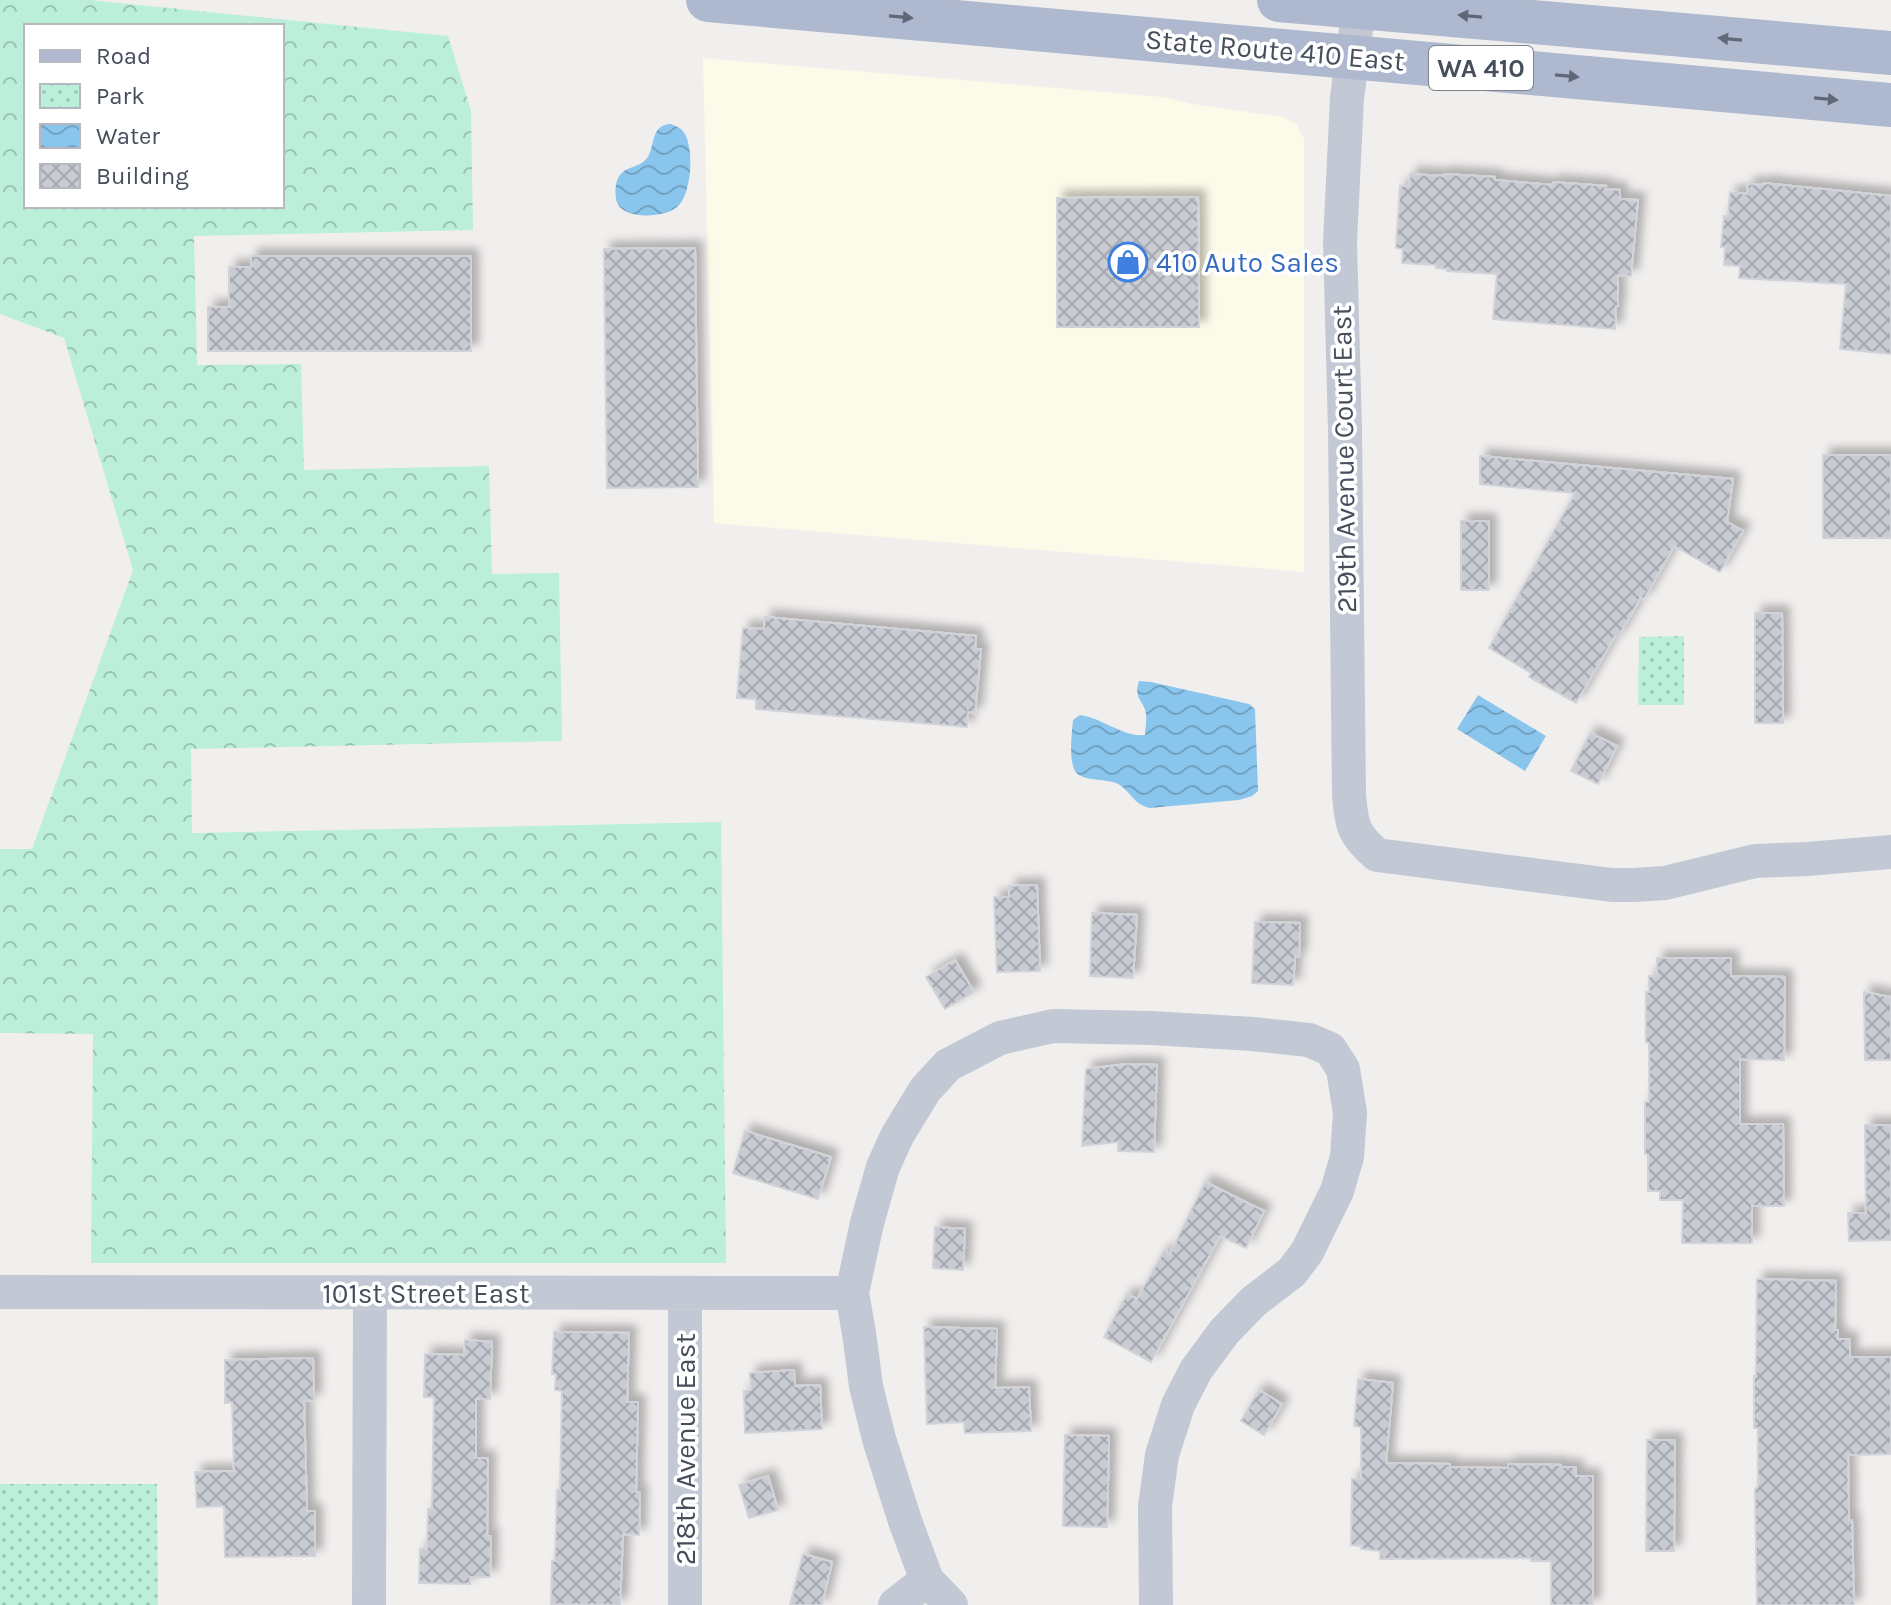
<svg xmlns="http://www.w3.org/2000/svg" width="1891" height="1605" font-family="Karla,sans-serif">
  <defs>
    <pattern id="forest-crowns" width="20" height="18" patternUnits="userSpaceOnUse" patternTransform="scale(2)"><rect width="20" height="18" fill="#bcefda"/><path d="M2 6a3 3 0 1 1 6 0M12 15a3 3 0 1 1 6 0" fill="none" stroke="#9bc4b4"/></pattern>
    <pattern id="park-dots" width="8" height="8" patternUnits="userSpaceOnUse" patternTransform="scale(2)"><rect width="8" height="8" fill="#bcefda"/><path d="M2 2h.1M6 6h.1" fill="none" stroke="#9bc4b4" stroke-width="1.8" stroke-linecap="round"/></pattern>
    <pattern id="water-waves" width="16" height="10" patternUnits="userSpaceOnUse" patternTransform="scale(2)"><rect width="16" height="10" fill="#89c5ec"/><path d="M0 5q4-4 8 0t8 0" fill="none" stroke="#72a2c2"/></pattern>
    <pattern id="building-cross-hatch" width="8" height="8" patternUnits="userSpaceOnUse" patternTransform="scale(2)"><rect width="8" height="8" fill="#caccd4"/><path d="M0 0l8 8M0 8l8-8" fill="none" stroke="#a6a8af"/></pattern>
    <filter id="shadow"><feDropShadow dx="7" dy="-7" stdDeviation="4" flood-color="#0004"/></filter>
  </defs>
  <rect width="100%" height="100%" fill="#f1efee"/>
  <path fill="#fcfae8" d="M 703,58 L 1163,97 L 1193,104 L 1283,117 L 1296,124 L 1304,138 L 1304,572 L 714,523 Z"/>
  <path fill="url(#forest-crowns)" fill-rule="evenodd" d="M 0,0 L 90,0 L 448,36 L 471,111 L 473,230 L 194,236 L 197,365 L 301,364 L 304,470 L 489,466 L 492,574 L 559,573 L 562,741 L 191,749 L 192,833 L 721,822 L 726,1263 L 91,1263 L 93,1034 L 0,1033 L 0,849 L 32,849 L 133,570 L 64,338 L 0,314 ZM 26,26 L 282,26 L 282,206 L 26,206 Z"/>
  <path fill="url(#park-dots)" d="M 1684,636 L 1684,705 L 1638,705 L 1639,637 Z
    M 0,1484 L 157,1484 L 158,1605 L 0,1605 Z"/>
  <path fill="url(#water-waves)" d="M 671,124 C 675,126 679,127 682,130 C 695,143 692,192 679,205 C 667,219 619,221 616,199 C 615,192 615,181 620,175 C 628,165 642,168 649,155 C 655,141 652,125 671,124 Z
    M 1139,681 L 1151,682 L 1249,704 L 1255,709 L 1258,791 L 1252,796 L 1239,800 L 1150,808 C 1132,804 1130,789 1116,783 C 1105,779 1089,781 1079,775 C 1067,768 1072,733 1073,720 L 1080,715 C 1103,718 1122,737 1145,735 C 1145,729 1147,720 1146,714 C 1144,700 1133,699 1139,681 Z
    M 1478,695 L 1546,736 L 1525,771 L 1457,729 Z"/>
  <path fill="url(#building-cross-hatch)" stroke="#d2d3da" stroke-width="2" filter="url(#shadow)" d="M 1410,174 L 1444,176 L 1444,174 L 1495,177 L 1495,180 L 1553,185 L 1553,182 L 1606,186 L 1605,189 L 1620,190 L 1620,199 L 1638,200 L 1631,276 L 1618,275 L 1618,306 L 1616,306 L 1615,329 L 1493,319 L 1497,274 L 1447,271 L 1447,269 L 1436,268 L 1436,265 L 1402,263 L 1403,249 L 1396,248 L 1400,186 L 1409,186 Z
    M 1763,183 L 1891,196 L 1891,354 L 1840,349 L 1846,284 L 1739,278 L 1740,266 L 1724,265 L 1725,247 L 1721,247 L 1724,216 L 1728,216 L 1730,192 L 1747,194 L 1748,184 L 1763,185 Z
    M 1198,197 L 1199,327 L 1057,327 L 1057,198 Z
    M 695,248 L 698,487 L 607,488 L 604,249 Z
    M 251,256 L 471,256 L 471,351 L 208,351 L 208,307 L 229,307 L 229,267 L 251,267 Z
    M 1823,455 L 1891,455 L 1891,538 L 1823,538 Z
    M 1480,456 L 1733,479 L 1727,522 L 1743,531 L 1720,572 L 1674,546 L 1644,599 L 1641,597 L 1618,637 L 1615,636 L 1576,703 L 1529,677 L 1531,673 L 1489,648 L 1575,493 L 1480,484 Z
    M 1461,521 L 1489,521 L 1489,590 L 1461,590 Z
    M 1755,613 L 1782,613 L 1783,723 L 1755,723 Z
    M 765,617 L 976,636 L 975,649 L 981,649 L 975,713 L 968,712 L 967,727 L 756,709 L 756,699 L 737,698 L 743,628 L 764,629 Z
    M 1590,733 L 1617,746 L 1598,784 L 1571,771 Z
    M 1037,885 L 1040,971 L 997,972 L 994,897 L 1009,897 L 1009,886 Z
    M 1092,913 L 1137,915 L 1133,978 L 1090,976 Z
    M 1255,922 L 1300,923 L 1299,957 L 1295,957 L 1293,985 L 1252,983 Z
    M 1657,958 L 1731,958 L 1731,976 L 1785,977 L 1784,1060 L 1740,1059 L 1740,1124 L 1783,1124 L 1784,1206 L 1752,1206 L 1752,1243 L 1682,1243 L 1683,1200 L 1660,1200 L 1660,1191 L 1648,1191 L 1648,1154 L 1645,1154 L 1645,1102 L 1649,1102 L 1649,1043 L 1646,1042 L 1646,992 L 1649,992 L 1649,976 L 1657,976 Z
    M 955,960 L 974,992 L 945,1009 L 926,977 Z
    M 1864,992 L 1891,997 L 1891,1060 L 1865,1060 Z
    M 1127,1064 L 1157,1065 L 1154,1152 L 1118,1151 L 1118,1142 L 1082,1146 L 1086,1069 Z
    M 1865,1125 L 1891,1125 L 1891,1240 L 1849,1241 L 1848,1213 L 1866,1213 Z
    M 745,1131 L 831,1157 L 818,1199 L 733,1173 Z
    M 1205,1182 L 1264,1211 L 1246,1248 L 1220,1236 L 1151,1362 L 1104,1337 L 1127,1294 L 1137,1299 L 1164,1251 L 1170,1254 Z
    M 935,1227 L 965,1229 L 963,1270 L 933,1268 Z
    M 1757,1279 L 1836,1281 L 1835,1330 L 1838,1330 L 1838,1339 L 1850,1339 L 1850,1357 L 1891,1357 L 1891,1454 L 1848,1455 L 1849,1520 L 1852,1520 L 1854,1605 L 1757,1605 L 1755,1489 L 1758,1487 L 1758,1428 L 1754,1428 L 1754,1376 L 1756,1376 Z
    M 924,1327 L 997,1329 L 995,1388 L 1029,1387 L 1031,1431 L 965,1433 L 964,1422 L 927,1424 Z
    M 554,1332 L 629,1333 L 627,1402 L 638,1402 L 636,1492 L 640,1492 L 639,1535 L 623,1534 L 620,1605 L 551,1604 L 552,1561 L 555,1561 L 557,1490 L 560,1490 L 562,1391 L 555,1390 L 556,1374 L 552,1374 Z
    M 465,1340 L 492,1342 L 490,1399 L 476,1399 L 476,1458 L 488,1458 L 487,1536 L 491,1536 L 490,1577 L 470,1577 L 470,1584 L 419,1583 L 420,1549 L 427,1549 L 428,1509 L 432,1509 L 434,1397 L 424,1397 L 425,1354 L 464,1355 Z
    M 313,1358 L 314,1400 L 304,1401 L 307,1511 L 315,1511 L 315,1556 L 225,1557 L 224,1506 L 197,1507 L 195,1472 L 234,1471 L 232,1402 L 225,1403 L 225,1360 Z
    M 794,1370 L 795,1386 L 820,1385 L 822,1429 L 745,1433 L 744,1391 L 751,1390 L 750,1373 Z
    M 1358,1379 L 1393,1383 L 1386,1463 L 1450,1464 L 1450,1467 L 1508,1468 L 1508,1464 L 1561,1465 L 1561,1467 L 1576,1467 L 1576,1476 L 1593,1476 L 1593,1605 L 1551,1605 L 1551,1561 L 1531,1561 L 1531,1558 L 1380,1559 L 1380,1551 L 1361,1549 L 1362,1546 L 1351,1545 L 1352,1479 L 1361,1479 L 1361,1427 L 1354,1426 Z
    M 1259,1390 L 1282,1404 L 1264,1435 L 1241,1421 Z
    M 1065,1435 L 1109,1436 L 1107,1527 L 1063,1526 Z
    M 1647,1440 L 1675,1440 L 1674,1551 L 1646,1551 Z
    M 768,1476 L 778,1510 L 749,1518 L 739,1485 Z
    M 803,1554 L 832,1562 L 822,1605 L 790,1605 Z"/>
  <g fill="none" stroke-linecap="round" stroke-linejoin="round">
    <path stroke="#c2c8d4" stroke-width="34" d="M 1359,6 L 1347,98 L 1340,242 L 1345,430 L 1349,795 C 1352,827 1353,834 1377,855 L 1612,885 L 1634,885 L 1665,883 L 1755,861 L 1807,859 L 1891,852
      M 0,1292 L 852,1293
      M 685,1294 L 685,1605
      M 369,1605 L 370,1293
      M 895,1605 L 927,1580
      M 951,1605 L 927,1580 L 905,1521 L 879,1439 L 866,1386 L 859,1333 L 852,1293 L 867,1223 L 883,1167 L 897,1136 L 925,1090 L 948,1065 L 1000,1038 L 1053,1026 L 1151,1028 L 1253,1034 L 1309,1040 L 1330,1049 L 1343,1069 L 1350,1113 L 1347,1157 L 1337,1191 L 1307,1252 L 1292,1272 L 1253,1302 L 1224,1332 L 1196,1370 L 1178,1405 L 1162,1455 L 1155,1506 L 1156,1605"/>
    <path stroke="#aeb8ce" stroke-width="44" d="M 708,0 L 1891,105
      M 1279,0 L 1891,53"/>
  </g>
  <defs><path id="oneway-solid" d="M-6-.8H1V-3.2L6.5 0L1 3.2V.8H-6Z" transform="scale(2)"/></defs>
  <g fill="#606878">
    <use href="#oneway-solid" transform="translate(1470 16) rotate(-175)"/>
    <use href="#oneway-solid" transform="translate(901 17) rotate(5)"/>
    <use href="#oneway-solid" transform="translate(1730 39) rotate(-175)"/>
    <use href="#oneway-solid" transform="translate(1567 76) rotate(5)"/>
    <use href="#oneway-solid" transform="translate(1826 99) rotate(5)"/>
  </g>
  <defs>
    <symbol id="shop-ring" viewBox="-11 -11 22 22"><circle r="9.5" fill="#fff" stroke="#3f7fe0" stroke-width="1.5"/><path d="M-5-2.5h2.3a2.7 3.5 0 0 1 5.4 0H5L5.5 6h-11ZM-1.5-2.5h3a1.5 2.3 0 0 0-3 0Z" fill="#3f7fe0"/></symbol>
  </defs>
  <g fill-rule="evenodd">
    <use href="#shop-ring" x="1106" y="240" width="44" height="44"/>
  </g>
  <g text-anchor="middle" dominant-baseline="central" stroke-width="7" stroke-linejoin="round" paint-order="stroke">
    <rect fill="#fff" stroke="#7e838d" stroke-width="2" x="1429" y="46" width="104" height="44" rx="6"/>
    <g font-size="26" font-weight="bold" fill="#464e5c">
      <text x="1481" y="68">WA 410</text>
    </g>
    <g font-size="28" fill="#464e5c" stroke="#fff">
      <text transform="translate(1275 50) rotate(5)">State Route 410 East</text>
      <text transform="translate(1344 459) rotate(-91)">219th Avenue Court East</text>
      <text x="426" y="1293">101st Street East</text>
      <text transform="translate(685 1449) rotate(-90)">218th Avenue East</text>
    </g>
    <g font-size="28" fill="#366cbe" stroke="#fff" text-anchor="start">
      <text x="1156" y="262">410 Auto Sales</text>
    </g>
  </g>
  <rect x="24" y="24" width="260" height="184" fill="#ffffff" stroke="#b5b8be" stroke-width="2"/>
  <rect x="40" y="50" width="40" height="12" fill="#aeb8ce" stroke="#b5b8be" stroke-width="2"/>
  <text x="96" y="64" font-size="24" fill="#464e5c">Road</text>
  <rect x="40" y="84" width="40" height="24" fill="url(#park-dots)" stroke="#b5b8be" stroke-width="2"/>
  <text x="96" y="104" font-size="24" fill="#464e5c">Park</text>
  <rect x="40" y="124" width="40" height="24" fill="url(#water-waves)" stroke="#b5b8be" stroke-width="2"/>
  <text x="96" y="144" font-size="24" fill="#464e5c">Water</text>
  <rect x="40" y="164" width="40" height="24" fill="url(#building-cross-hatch)" stroke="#b5b8be" stroke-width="2"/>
  <text x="96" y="184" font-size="24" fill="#464e5c">Building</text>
</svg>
